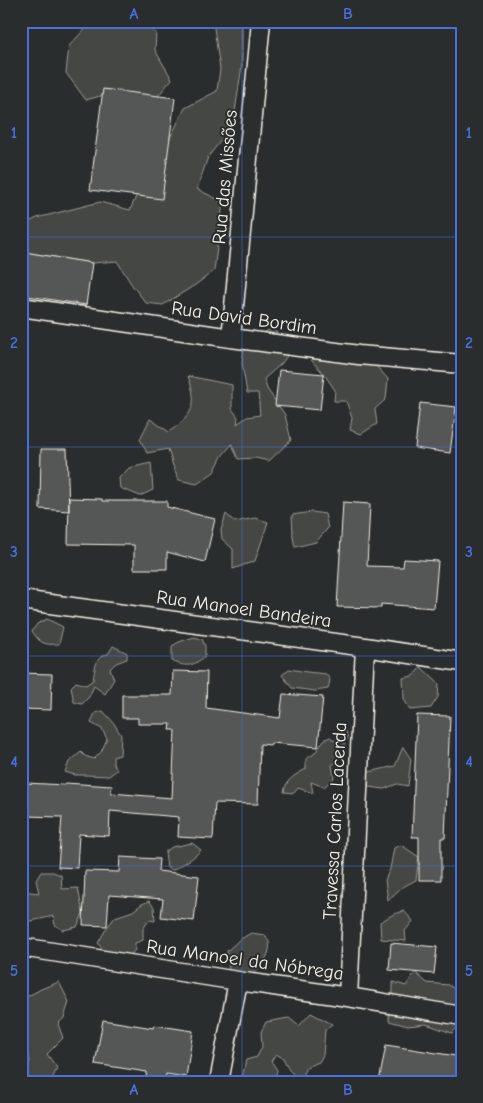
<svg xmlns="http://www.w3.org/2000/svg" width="483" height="1103" font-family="'Comic Neue',sans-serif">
  <rect width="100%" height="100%" fill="#2a2d2e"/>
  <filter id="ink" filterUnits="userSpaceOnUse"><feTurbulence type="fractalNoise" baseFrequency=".02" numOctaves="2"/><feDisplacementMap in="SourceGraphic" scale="10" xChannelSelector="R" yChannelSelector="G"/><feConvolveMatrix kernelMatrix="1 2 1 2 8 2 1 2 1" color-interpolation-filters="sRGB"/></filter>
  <g filter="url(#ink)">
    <path fill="#444645" stroke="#9c9c96" d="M 135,21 L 156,33 L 155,50 L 163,64 L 172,79 L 158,96 L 139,102 L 118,91 L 86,100 L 66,73 L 69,46 L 83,31 L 96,22 L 118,24 Z
      M 213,21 L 242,21 L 242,65 L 233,125 L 208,157 L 197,189 L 223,202 L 214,271 L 195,285 L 163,305 L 146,303 L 132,285 L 117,261 L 92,263 L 24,252 L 21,247 L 21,226 L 37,218 L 100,202 L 130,210 L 151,164 L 170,138 L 185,108 L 217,91 L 220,69 Z
      M 272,329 L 294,346 L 282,363 L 264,379 L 267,389 L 285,415 L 291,440 L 269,461 L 255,458 L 238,459 L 232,444 L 222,456 L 214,472 L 197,484 L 179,480 L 173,466 L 168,449 L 147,453 L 140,439 L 150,419 L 169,432 C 193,414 199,406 188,376 L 232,385 L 232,409 L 238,417 L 237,424 L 247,417 L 260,415 L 258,393 L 247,393 L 242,363 L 245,340 Z
      M 321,350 L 359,355 L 377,367 L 388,379 L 386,399 L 375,409 L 377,424 L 361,434 L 350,430 L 352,418 L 346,401 L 334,401 L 335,390 L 324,374 L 311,360 Z
      M 151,463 L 153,490 L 140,496 L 120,488 L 119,478 L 129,468 Z
      M 312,512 L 325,514 L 328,528 L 316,542 L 295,547 L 293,537 L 292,515 Z
      M 226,514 L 235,522 L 255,518 L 268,522 L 255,561 L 233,569 L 233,549 L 222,539 L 221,530 Z
      M 47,619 L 63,627 L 59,644 C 45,645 40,644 32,631 L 37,624 Z
      M 194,637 L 202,639 L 205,646 L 205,656 C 194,666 186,668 172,661 L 172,646 L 179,642 Z
      M 113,646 L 127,653 L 127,659 L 116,663 L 110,669 L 114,679 L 105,694 L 94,686 L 89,697 L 82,704 L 74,702 L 71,687 L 76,682 L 86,685 L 93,680 C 95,669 95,656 108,654 Z
      M 421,667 L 439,684 L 438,697 L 431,708 L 410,710 L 404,699 L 403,678 L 413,676 Z
      M 289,669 L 307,672 L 326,674 L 330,680 L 328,689 L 315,691 L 292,688 L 282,675 Z
      M 103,711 L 113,722 L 121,735 L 120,755 L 113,757 L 113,763 L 117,770 L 109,776 L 86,775 L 75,775 L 65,772 L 69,762 L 81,752 L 85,756 L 94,759 L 101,752 L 107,739 L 102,729 L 91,723 L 95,713 Z
      M 338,728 L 346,731 L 348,739 L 344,743 L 345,748 L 337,751 L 337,762 L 332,765 L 334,778 L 324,787 L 311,782 L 313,793 L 298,788 L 294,793 L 284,792 C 286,779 295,775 306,769 L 306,759 L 314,754 L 324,740 L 330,737 L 337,742 Z
      M 403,747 L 411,759 L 408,786 L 397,784 L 384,789 L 369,787 L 365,773 L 395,766 Z
      M 192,843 L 201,850 C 193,859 183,864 173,870 L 167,868 L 165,852 L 172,847 Z
      M 401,845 L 419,857 L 416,880 L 401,888 L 388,900 L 385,880 L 390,869 L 394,848 Z
      M 41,872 L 53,872 L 61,875 L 62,889 L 78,888 L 83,913 L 77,927 L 63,930 L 55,925 L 53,916 C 43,919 32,920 21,924 L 21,890 L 30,892 L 39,893 L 36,880 Z
      M 149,901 L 154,907 L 155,921 L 149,920 L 143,929 L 143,940 L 135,943 L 135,950 L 127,959 L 106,955 L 98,943 L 106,929 L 115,917 L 133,911 L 142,904 Z
      M 404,911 L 413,921 L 405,931 L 406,941 L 381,939 L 380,922 L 394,914 Z
      M 251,933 L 265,935 C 266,937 268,940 269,942 C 272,956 259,968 251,976 L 229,971 L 227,951 L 239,940 Z
      M 415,972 L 427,983 L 449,985 L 458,992 L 462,1007 L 462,1022 L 452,1033 L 426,1024 L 408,1026 L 389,1021 L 389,998 L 393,992 L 393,982 L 406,986 Z
      M 59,982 L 69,1002 L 64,1018 L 58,1024 L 63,1038 L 47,1054 L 57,1068 L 51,1082 L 27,1082 L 30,1060 L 21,1036 L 21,1002 L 23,999 L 41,989 Z
      M 311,1013 L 332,1024 L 325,1030 L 323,1055 L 319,1062 L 306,1067 L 300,1081 L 289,1070 L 283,1058 L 276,1054 L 271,1061 L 277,1070 L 274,1082 L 241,1082 L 246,1060 L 257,1057 L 262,1047 L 261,1032 L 266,1022 L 289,1018 L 299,1026 Z"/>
    <path fill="#555756" stroke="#f4f1e8" d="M 103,89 L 175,98 L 162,199 L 90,190 Z
      M 24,252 L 92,263 L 86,305 L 21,295 L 21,272 Z
      M 279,370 L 324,374 L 320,410 L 275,406 Z
      M 420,403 L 456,407 L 450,453 L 415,448 Z
      M 41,449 L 67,449 L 69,511 L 40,509 Z
      M 69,498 L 102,499 L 102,501 L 167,501 L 167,507 L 215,519 L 205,562 L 167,552 L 167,569 L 134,569 L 134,545 L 68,544 Z
      M 343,502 L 370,504 L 367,566 L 403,567 L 404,559 L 438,561 L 434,608 L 381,604 L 381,608 L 337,607 Z
      M 173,671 L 207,672 L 206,708 L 280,718 L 283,694 L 323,697 L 318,747 L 271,743 L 271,745 L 260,744 L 258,804 L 215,803 L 213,839 L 178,837 L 179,817 L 110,811 L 109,836 L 79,834 L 77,868 L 58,867 L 62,817 L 24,816 L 26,783 L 65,785 L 65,783 L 112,786 L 111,793 L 172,798 L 175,730 L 170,730 L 171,724 L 138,724 L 138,718 L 122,718 L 122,695 L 172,695 Z
      M 21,673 L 52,674 L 51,710 L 21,709 Z
      M 417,715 L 450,716 L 445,838 L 441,838 L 441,880 L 419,880 L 419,837 L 412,837 Z
      M 120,857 L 159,859 L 158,871 L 199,876 L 194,921 L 161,917 L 163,899 L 109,895 L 107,926 L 83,925 L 85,871 L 119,872 Z
      M 391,943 L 437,947 L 434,974 L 389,970 Z
      M 103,1020 L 153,1028 L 154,1025 L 193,1031 L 186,1077 L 166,1074 L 165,1082 L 145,1082 L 147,1072 L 95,1064 Z
      M 386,1045 L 462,1057 L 462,1082 L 379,1082 Z"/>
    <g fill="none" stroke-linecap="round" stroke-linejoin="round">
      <defs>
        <path id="minor" d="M 21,307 L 231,338 L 359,355 L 462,364
          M 231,338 L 261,21
          M 21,600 L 365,647 L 462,662
          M 21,947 L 238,981 L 348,997 L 462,1016
          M 348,997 L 365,647
          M 219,1082 L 238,981"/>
      </defs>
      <use href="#minor" stroke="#f4f1e8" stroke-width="21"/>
      <use href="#minor" stroke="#2a2d2e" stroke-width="18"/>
    </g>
  </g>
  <path fill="none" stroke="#486fdb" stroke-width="1" stroke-opacity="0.55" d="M 242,21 L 242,1082M 21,237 L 462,237M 21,447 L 462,447M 21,656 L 462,656M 21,866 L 462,866"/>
  <g text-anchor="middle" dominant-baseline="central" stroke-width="4" stroke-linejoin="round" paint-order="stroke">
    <g font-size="19" fill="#f4f1e8" stroke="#2a2d2e">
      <text transform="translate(225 177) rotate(-85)">Rua das Missões</text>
      <text transform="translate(244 318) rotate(8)">Rua David Bordim</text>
      <text transform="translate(244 609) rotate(8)">Rua Manoel Bandeira</text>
      <text transform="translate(335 821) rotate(-87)">Travessa Carlos Lacerda</text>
      <text transform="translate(245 960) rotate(8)">Rua Manoel da Nóbrega</text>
    </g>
  </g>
  <rect width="483" height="1103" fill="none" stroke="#2a2d2e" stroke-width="55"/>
  <rect x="28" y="28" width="428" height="1048" fill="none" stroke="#486fdb" stroke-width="2"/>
  <g font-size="16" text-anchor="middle" font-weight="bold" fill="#486fdb">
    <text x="134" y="19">A</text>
    <text x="348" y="19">B</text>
    <text x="14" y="138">1</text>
    <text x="469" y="138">1</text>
    <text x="14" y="348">2</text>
    <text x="469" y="348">2</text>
    <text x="14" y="557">3</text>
    <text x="469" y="557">3</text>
    <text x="14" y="767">4</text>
    <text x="469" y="767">4</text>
    <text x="14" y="976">5</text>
    <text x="469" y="976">5</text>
    <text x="134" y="1095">A</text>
    <text x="348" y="1095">B</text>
  </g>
</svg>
